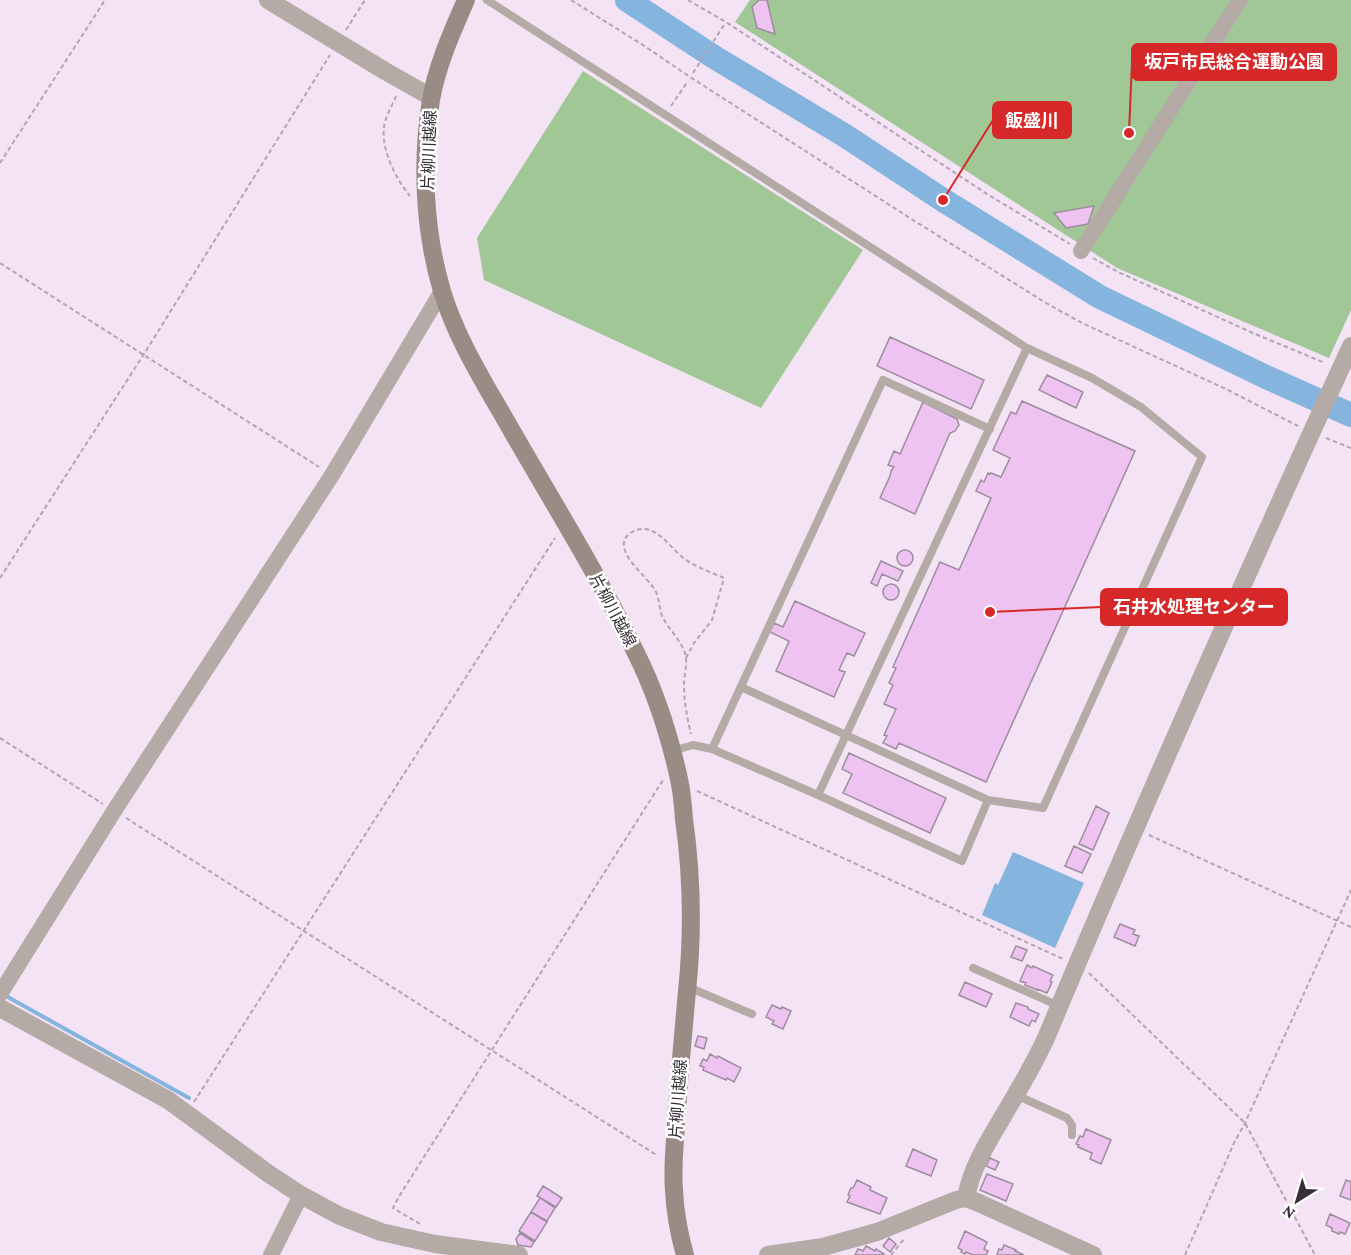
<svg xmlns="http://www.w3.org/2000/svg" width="1351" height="1255" font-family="'Crimson Pro','Noto Sans JP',serif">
  <rect width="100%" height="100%" fill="#f3e3f4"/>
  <path fill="#a1c797" d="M 750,0 L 1351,0 L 1351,310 L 1329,358 L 1117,268 L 735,22 Z
    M 583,71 L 863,250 L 761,408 L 484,280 L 477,238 Z"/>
  <path fill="#85b5df" d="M 1013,852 L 1084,883 L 1055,948 L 982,915 L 995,883 L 998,885 Z"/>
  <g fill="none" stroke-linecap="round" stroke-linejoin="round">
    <path stroke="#85b5df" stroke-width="4" d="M 6,996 L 189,1098"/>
    <path stroke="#85b5df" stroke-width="24" d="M 627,0 L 714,57 L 844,135 L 943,200 L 1100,297 L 1266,377 L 1351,415"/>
  </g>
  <path fill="#eec3f1" stroke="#9c8d9d" stroke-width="1.5" d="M 759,0 L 767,0 L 775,34 L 757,28 L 752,7 Z
    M 1094,206 L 1088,224 L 1066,228 L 1054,213 Z
    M 890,337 L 984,380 L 971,409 L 877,366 Z
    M 1047,375 L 1083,392 L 1076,408 L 1039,390 Z
    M 1022,401 L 1135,451 L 986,782 L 899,743 L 896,749 L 883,743 L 887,736 L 884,735 L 896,709 L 884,704 L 893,685 L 889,683 L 896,668 L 893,667 L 940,562 L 959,570 L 991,498 L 976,491 L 981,480 L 984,482 L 988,473 L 990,474 L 991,473 L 1001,477 L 1010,458 L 993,450 L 1011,412 L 1016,414 Z
    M 923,402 L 957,419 L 959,425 L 955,431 L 950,433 L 915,514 L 880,498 L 890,476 L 891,471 L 894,467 L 888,465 L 894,451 L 900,454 Z
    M897 558a8 8 0 1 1 16 0a8 8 0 1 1-16 0Z
    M 881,561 L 903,571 L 898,581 L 882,574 L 877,586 L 871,583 Z
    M883 592a8 8 0 1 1 16 0a8 8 0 1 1-16 0Z
    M 795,601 L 865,633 L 854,656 L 847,653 L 839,670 L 845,672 L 834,697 L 776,671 L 789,641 L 770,632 L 774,623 L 783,627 Z
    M 849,753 L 946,798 L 930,833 L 843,793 L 852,774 L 842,769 Z
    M 1096,806 L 1109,813 L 1093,850 L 1079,844 Z
    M 1074,846 L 1091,854 L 1082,873 L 1065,866 Z
    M 1120,924 L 1135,930 L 1133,934 L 1139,936 L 1135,946 L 1114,937 Z
    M 1016,946 L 1027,950 L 1022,961 L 1011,957 Z
    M 1027,965 L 1032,968 L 1033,966 L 1053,975 L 1050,981 L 1052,982 L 1047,993 L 1037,989 L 1037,990 L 1025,985 L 1026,983 L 1020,981 Z
    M 965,982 L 992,994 L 986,1007 L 959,995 Z
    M 1016,1003 L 1028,1007 L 1028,1009 L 1039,1014 L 1035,1022 L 1032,1020 L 1029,1026 L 1010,1017 Z
    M 772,1005 L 781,1009 L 782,1007 L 791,1011 L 783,1029 L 772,1024 L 774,1021 L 766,1017 Z
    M 698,1036 L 707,1038 L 704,1049 L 695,1046 Z
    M 710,1054 L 717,1058 L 718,1056 L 741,1068 L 734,1082 L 727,1078 L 726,1080 L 703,1070 L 704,1067 L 700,1066 L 703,1059 L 707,1061 Z
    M 1086,1129 L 1111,1140 L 1101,1164 L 1090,1159 L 1092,1153 L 1078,1147 L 1079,1145 L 1076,1144 L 1080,1136 L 1083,1137 Z
    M 913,1149 L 937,1160 L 931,1176 L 906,1166 Z
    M 990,1158 L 999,1162 L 995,1170 L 986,1166 Z
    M 987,1174 L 1013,1184 L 1006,1201 L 980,1190 Z
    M 857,1180 L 871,1187 L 870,1190 L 887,1198 L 880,1214 L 847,1202 L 850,1196 L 848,1195 L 851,1188 L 853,1188 Z
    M 1346,1180 L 1351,1182 L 1351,1200 L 1340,1196 Z
    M 543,1186 L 562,1198 L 556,1207 L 537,1196 Z
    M 540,1198 L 555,1208 L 547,1221 L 531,1212 Z
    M 531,1212 L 547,1222 L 535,1241 L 519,1231 Z
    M 1330,1214 L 1350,1223 L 1345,1234 L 1340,1232 L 1339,1234 L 1332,1231 L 1332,1228 L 1326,1225 Z
    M 965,1231 L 987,1242 L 984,1249 L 988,1251 L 986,1255 L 973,1255 L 966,1252 L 965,1254 L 961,1252 L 962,1250 L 958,1248 Z
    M 520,1233 L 534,1242 L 531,1247 L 518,1245 L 516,1239 Z
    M 889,1238 L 896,1244 L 890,1252 L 883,1246 Z
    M 1004,1245 L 1016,1250 L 1015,1251 L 1024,1255 L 997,1255 L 999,1249 L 1002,1250 Z
    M 866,1246 L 875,1251 L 876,1249 L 884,1254 L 883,1255 L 855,1255 L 858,1249 L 863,1251 Z"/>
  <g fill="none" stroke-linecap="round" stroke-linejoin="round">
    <path stroke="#b1a5b2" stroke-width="2" stroke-dasharray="4.5 3" stroke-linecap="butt" d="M 571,0 L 646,47 L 690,77 L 913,220 L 1046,303 L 1082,323 L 1226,389 L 1298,426
      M 688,0 L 726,22 L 987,194 L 1070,244
      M 346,30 L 365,0
      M 693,73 L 724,25
      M 396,96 C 392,106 385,117 384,127 C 381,150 396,179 410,196
      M 671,106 L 688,81
      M 0,163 L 105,0
      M 1093,258 L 1118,272 L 1253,333 L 1325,363
      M 0,263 L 319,467
      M 1326,438 L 1351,448
      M 0,578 L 144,354 L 330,55
      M 686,658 L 694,643 L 712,620 L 724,578 C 713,573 701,569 691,563 C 676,555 666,537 652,531 C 645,527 633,529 627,536 C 613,553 649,577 656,592 C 660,601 659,610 663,618 C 670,631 683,642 686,657 C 687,666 684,676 684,685 C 684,701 687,718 691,734
      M 0,738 L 103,804
      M 697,791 L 1063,959
      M 126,818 L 658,1156
      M 1149,835 L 1351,927
      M 1089,973 L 1245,1123 L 1315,1255
      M 194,1102 L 555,538
      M 420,1224 L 393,1208 L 398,1198 L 663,780
      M 891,1255 L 905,1238
      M 1185,1255 L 1234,1143 L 1245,1123 L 1351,890"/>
    <path stroke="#b4aaa6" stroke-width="8" d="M 487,0 L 1027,348 L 818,795
      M 741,687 L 988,800
      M 712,749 L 883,380 L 990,429
      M 672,751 L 693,745 L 712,749 L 818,795 L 962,861 L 988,800 L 1043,808 L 1202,457 L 1141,407 L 1092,378 L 1027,348
      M 973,968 L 1059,1006
      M 688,987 L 752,1014
      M 1016,1095 L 1067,1118 L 1072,1125 L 1072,1135"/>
    <path stroke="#b4aaa6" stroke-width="16" d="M 1081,251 L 1240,0
      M 0,994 L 114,811 L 332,475 L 442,291
      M 271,1255 L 301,1195"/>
    <path stroke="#b4aaa6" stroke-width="18" d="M 268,0 L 385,71 L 431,97
      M 0,1008 L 168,1100 L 269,1174 L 301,1195 L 340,1216 L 381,1232 L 435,1244 L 519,1255
      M 966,1198 C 971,1169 987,1143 1002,1118 C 1019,1089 1036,1062 1049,1031 C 1145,801 1247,573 1351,346
      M 768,1255 L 823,1247 L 877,1232 L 956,1200 L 966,1198 L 979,1203 L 1093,1255"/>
    <path stroke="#998c85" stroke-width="18" d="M 466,0 C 452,32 437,65 431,100 C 421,162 424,230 442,291 C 457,341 487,387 513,433 C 555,506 600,578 636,653 C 655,691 670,738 679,779 C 682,792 683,805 684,819 C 692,876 693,934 687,991 C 683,1035 679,1079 676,1123 C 675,1145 672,1168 674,1190 C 675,1212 679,1234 685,1255"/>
  </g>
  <g text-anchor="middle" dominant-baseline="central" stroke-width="5" stroke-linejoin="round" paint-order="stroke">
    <g font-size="16" fill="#363036" stroke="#fff">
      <text transform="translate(429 150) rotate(-88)">片柳川越線</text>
      <text transform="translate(613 610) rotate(62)">片柳川越線</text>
      <text transform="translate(678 1099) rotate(-86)">片柳川越線</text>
    </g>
  </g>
  <path fill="none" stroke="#d62828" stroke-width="2" d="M1129 133L1132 62M943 200L993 120M990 612L1101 607"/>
  <g fill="#d62828" stroke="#fff" stroke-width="2">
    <circle cx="1129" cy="133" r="6"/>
    <circle cx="943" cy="200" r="6"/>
    <circle cx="990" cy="612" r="6"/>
  </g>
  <g fill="#d62828" stroke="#d62828" stroke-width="2">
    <rect x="1132" y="44" width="204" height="36" rx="6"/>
    <rect x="993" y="102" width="78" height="36" rx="6"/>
    <rect x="1101" y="589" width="186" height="36" rx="6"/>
  </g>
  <g font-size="18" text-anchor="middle" font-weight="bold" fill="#fff">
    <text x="1234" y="68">坂戸市民総合運動公園</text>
    <text x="1032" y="127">飯盛川</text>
    <text x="1194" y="613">石井水処理センター</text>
  </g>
  <g transform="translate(1297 1201) rotate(217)" stroke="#ffffff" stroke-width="4.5" paint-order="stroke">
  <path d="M0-4.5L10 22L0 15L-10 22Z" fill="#363036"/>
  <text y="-9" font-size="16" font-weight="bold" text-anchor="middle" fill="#363036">N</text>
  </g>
</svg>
